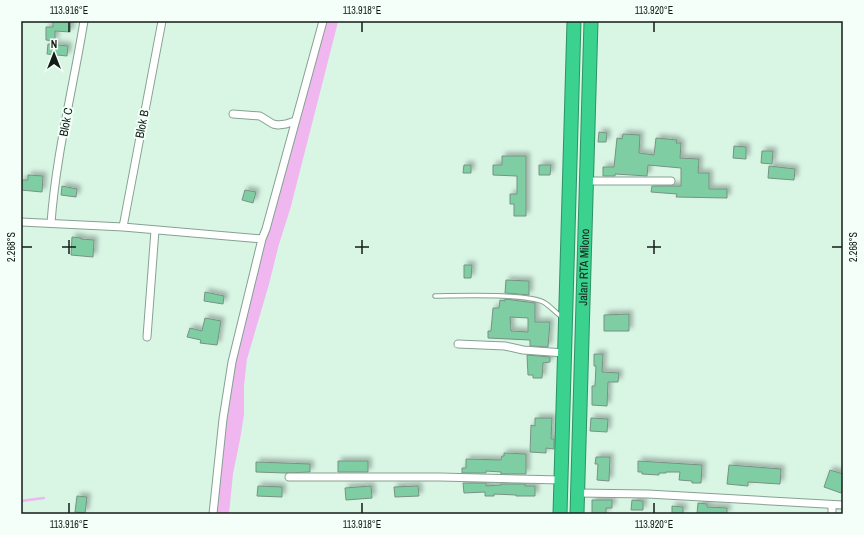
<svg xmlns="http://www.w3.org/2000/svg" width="864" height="535" font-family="'Archivo Narrow',sans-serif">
  <defs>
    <filter id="shadow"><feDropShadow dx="3.5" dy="-3.5" stdDeviation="2" flood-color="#0004"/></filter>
  </defs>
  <rect width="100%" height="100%" fill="#d9f6e5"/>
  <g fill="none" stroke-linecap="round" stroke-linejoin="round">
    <path stroke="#f0b6ef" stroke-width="2.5" d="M 21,501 L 44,498"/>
    <path stroke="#f0b6ef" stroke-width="16" d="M 221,514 L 225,473 L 232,439 L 236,414 L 236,386 L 239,358 L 261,283 L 271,243 L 283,205 L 330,21"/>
  </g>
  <path fill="#7fcea3" stroke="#779283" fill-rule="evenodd" filter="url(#shadow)" d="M 53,21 L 71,21 L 70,32 L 55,31 L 55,41 L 46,40 L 46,27 L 53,27 Z
    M 48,44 L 68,46 L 67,56 L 47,54 Z
    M 599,132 L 607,133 L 606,142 L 598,142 Z
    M 623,134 L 640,135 L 639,153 L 654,155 L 656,138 L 677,140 L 676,143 L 681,143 L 680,158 L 699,159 L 698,173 L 709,173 L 709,189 L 727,189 L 727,198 L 676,197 L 677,194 L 651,192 L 652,186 L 681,186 L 681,168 L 648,165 L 647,176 L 615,174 L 615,176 L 603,176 L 603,167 L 614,167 L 617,138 L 622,139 Z
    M 734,146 L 746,147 L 746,159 L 733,158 Z
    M 762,151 L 773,151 L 772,164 L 761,163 Z
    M 502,156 L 526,156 L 526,216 L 514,216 L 514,204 L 510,204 L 510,194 L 517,194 L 517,176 L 493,175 L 493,165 L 502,165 Z
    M 464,165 L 471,165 L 471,173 L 463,173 Z
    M 539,165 L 551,165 L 550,175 L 539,175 Z
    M 769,166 L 795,169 L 794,180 L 768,178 Z
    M 28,175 L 43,176 L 42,192 L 21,190 L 21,180 L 28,180 Z
    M 62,186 L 77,189 L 76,197 L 61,195 Z
    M 245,190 L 256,192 L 253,203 L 242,200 Z
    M 72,237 L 81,238 L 81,239 L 94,240 L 93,257 L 71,255 Z
    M 464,265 L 472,265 L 471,278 L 464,278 Z
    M 506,280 L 529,281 L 529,295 L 505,293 Z
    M 205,292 L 224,296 L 223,304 L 204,301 Z
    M 505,299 L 535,303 L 535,322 L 550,322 L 548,347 L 530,346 L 530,340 L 488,338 L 488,331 L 491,331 L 493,308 L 499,308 L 500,300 L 505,301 ZM 510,317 L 528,318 L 528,332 L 511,331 Z
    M 629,314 L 629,331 L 604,331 L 604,315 Z
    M 205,318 L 221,321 L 217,345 L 200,343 L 201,340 L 187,337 L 190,328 L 202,331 Z
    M 594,354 L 603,354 L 602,372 L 619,373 L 618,382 L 608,382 L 607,406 L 592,405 L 592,386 L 595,386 L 596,366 L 594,366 Z
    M 527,355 L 550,357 L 550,362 L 543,363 L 542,378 L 533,378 L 533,375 L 528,375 Z
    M 535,418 L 552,418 L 551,439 L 554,439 L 554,449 L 546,448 L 546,453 L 530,452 L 531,425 L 535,426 Z
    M 591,418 L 608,419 L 607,432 L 590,431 Z
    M 504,453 L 526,454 L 526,474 L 501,474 L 501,472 L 486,471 L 486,473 L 462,473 L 462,468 L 466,468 L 466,459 L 501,460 L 502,456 L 504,456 Z
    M 596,457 L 610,457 L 609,481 L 597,480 L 598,464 L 595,464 Z
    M 338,461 L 368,461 L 368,472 L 338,472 Z
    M 638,461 L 702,465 L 701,483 L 692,483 L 692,481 L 679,480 L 680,472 L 666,472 L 666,473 L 659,473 L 659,475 L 642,474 L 642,472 L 638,472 Z
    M 256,462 L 310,464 L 310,472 L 286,473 L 256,472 Z
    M 729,465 L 781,469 L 780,484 L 748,482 L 748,486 L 727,484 Z
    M 830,470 L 843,474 L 843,489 L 841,493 L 824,487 Z
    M 463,483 L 486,483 L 486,486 L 501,485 L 501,484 L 525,484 L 525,486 L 535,486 L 535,496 L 516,496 L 516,495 L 494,494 L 494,496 L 485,496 L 485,492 L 464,493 Z
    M 258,486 L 282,487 L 282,497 L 257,496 Z
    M 371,486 L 372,498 L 346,500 L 345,488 Z
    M 418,486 L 419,496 L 395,497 L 394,487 Z
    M 77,496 L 87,497 L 85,513 L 75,512 Z
    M 592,500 L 612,500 L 612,508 L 606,508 L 606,514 L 592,514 Z
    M 632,500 L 643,501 L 643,510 L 631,510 Z
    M 698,503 L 707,504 L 707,507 L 727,508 L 727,514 L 697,514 Z
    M 672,506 L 683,507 L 683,514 L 672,514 Z"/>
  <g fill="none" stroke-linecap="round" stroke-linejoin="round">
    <defs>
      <path id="lane" d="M 435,296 C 457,296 529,293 545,303 C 551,307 556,313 562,317"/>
      <path id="street" d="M 233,114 L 260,116 L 273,124 L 278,125 L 286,124 L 295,121
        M 586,181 L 671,181
        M 21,222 L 123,227 L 262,239
        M 51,223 C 56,155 73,88 84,21
        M 123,227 L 162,21
        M 147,337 L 155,230
        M 458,344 L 505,346 L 523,350 L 565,353
        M 289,477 L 440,477 L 561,480
        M 578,493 L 648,494 L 843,505
        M 213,514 L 223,419 L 232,362 L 262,239 L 266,229 L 323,21
        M 832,514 L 832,505"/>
      <g id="highway">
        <path d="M 560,514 L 574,21"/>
        <path id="s1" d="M 577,514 L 591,21"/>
      </g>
    </defs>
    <use href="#lane" stroke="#86a191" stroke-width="5.5"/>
    <use href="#street" stroke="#86a191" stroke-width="9"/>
    <use href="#highway" stroke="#2d9265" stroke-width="15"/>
    <use href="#lane" stroke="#fff" stroke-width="3.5"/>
    <use href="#street" stroke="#fff" stroke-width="7"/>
    <use href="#highway" stroke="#3bd18f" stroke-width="13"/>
  </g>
  <path fill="none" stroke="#131d17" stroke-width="1.5" d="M 69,22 L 69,32M 362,22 L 362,32M 654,22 L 654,32M 69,240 L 69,254M 362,240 L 362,254M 654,240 L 654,254M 22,247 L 32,247M 62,247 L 76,247M 355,247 L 369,247M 647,247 L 661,247M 832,247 L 842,247M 69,503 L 69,513M 362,503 L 362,513M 654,503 L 654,513"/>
  <g text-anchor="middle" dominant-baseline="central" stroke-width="4" stroke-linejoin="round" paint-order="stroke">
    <g font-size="12" fill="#131d17" stroke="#f3fff8">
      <text transform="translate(66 122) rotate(-79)">Blok C</text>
      <text transform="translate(142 124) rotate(-79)">Blok B</text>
      <text stroke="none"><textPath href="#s1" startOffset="247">Jalan RTA Milono</textPath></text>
    </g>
  </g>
  <rect width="864" height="535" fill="none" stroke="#f3fff8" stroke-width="44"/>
  <g transform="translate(54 54)" stroke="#f3fff8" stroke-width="3" paint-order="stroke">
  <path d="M0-3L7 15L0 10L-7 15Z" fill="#131d17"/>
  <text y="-6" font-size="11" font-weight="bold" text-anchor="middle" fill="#131d17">N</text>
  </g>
  <rect x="22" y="22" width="820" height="491" fill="none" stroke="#131d17" stroke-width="1.5"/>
  <g font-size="10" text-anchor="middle" fill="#131d17">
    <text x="69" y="14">113.916°E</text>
    <text x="362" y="14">113.918°E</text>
    <text x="654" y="14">113.920°E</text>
    <text transform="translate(11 247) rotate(-90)" y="4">2.268°S</text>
    <text transform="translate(853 247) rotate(-90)" y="4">2.268°S</text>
    <text x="69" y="528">113.916°E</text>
    <text x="362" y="528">113.918°E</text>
    <text x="654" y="528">113.920°E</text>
  </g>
</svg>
